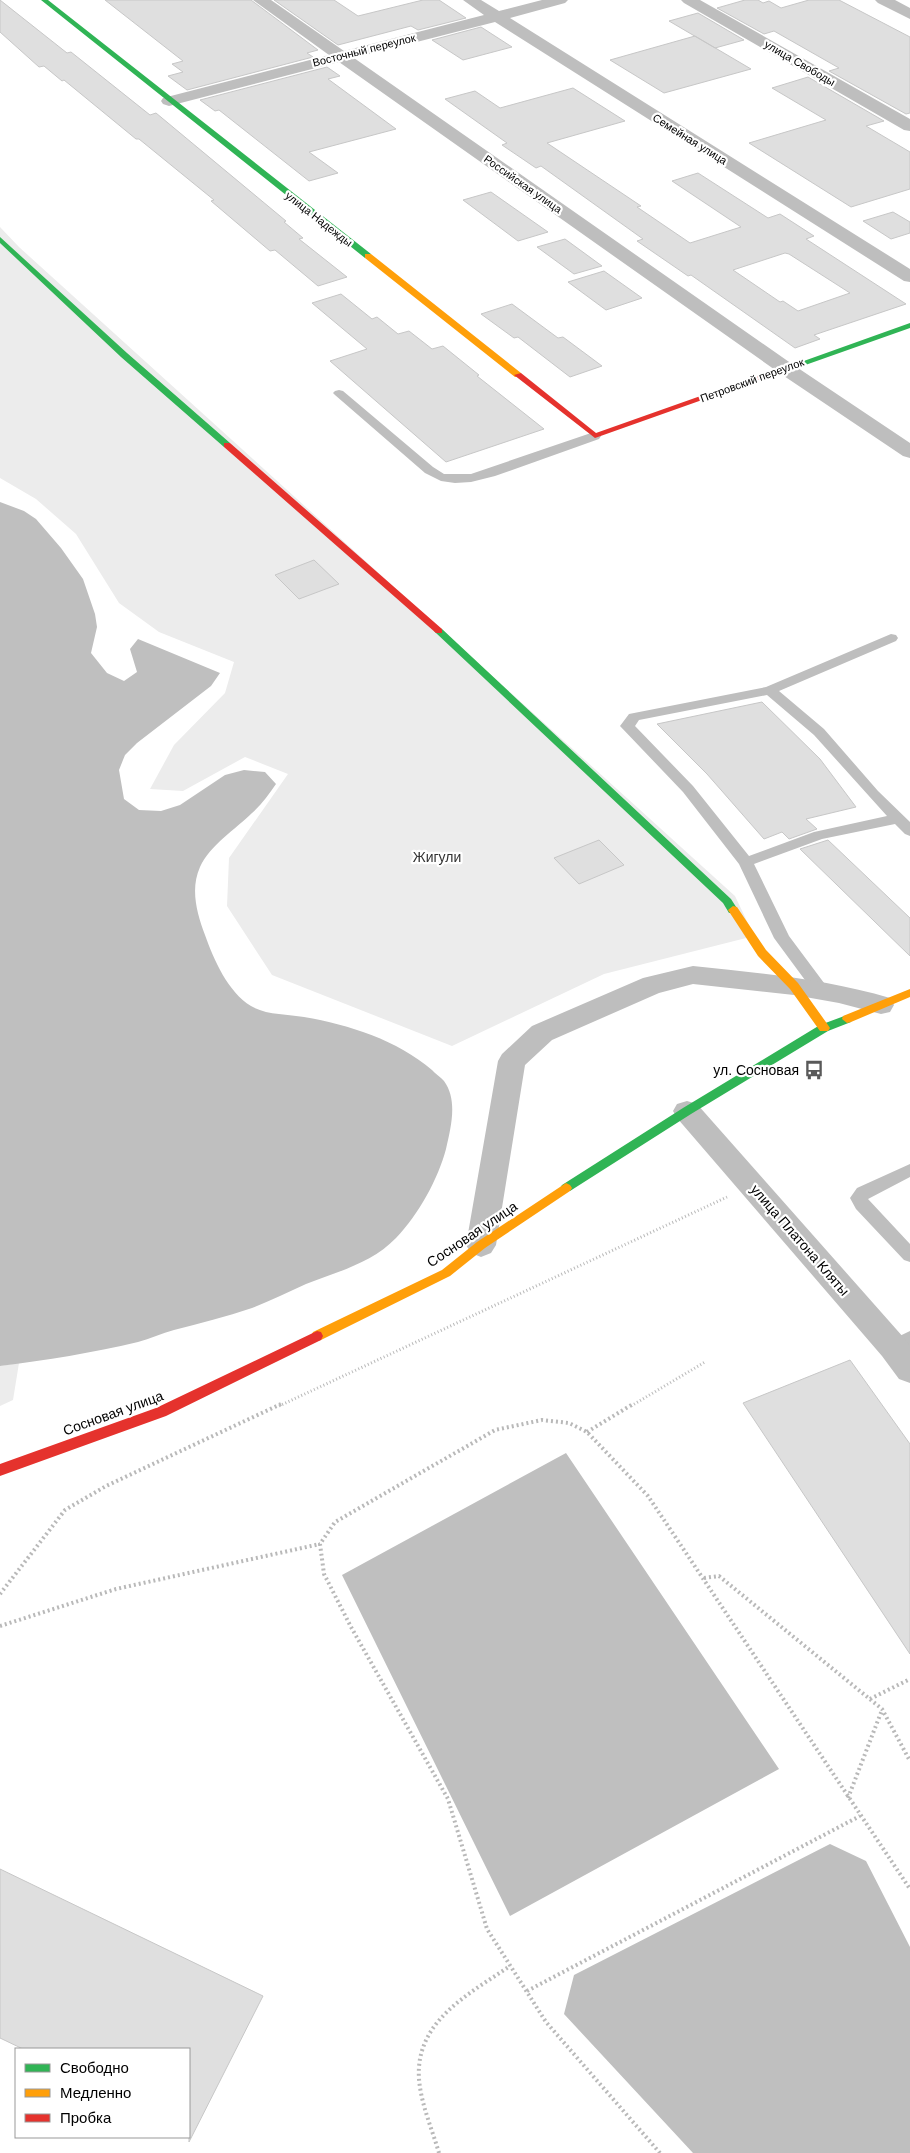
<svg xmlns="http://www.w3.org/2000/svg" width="910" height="2153" font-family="Arial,sans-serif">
  <rect width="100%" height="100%" fill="#fff"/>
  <path fill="#ececec" d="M 0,227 L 19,247 L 735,896 L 754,936 L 604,974 L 452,1046 L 272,975 L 227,906 L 229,858 L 288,774 L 245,757 L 183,791 L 150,789 L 174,745 L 225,693 L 234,662 L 159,632 L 119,603 L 76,534 L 36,499 L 0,478 Z
    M 19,1363 L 13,1400 L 0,1406 L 0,1366 Z"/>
  <path fill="#bfbfbf" d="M 0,502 L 24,511 L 36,519 L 61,548 L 83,579 L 95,614 L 97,627 L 91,653 L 107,673 L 124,681 L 137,672 L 130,649 L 138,639 L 220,673 L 211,686 L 137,743 L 125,755 L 119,770 L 124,799 L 139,810 L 161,811 L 180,805 L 225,775 L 244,770 L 265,772 L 276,784 C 269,794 262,804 252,813 C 236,829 210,845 200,867 C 190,889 197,914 205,935 C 214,960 228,992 251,1006 C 266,1015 288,1014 304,1017 C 350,1025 397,1040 432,1070 C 435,1074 441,1077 444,1081 C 458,1100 451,1127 446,1149 C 438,1179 419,1214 396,1238 C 372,1263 337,1272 306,1284 C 288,1292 270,1301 252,1308 C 226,1317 200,1323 174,1330 C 162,1333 150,1339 138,1342 C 92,1353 47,1360 0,1366 Z
    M 566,1453 L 779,1769 L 510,1916 L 342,1575 Z
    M 830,1844 L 866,1861 L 910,1947 L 910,2153 L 693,2153 L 564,2014 L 574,1975 Z"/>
  <path fill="#dfdfdf" stroke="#c7c7c7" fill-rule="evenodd" d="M 0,0 L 67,53 L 71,52 L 150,115 L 156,113 L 286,221 L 284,222 L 303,238 L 299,239 L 347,277 L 318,286 L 275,250 L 270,251 L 211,201 L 214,200 L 139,139 L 136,139 L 64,80 L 62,81 L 44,66 L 39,67 L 0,32 Z
    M 105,0 L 251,0 L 318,50 L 307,53 L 313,57 L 187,90 L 168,76 L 183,72 L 172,64 L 183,61 Z
    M 274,0 L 334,0 L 358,16 L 423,0 L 439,0 L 466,18 L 418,30 L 411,26 L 338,45 Z
    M 745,0 L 758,0 L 763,3 L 769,1 L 781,8 L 809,0 L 839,0 L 910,37 L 910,113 L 906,114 L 829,71 L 839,68 L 774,31 L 764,34 L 717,8 Z
    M 698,13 L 744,40 L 715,48 L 669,21 Z
    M 481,27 L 512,47 L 463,60 L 432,40 Z
    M 695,36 L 751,69 L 664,93 L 610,60 Z
    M 327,67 L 340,76 L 328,79 L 396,129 L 309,152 L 338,173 L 309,181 L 219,110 L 215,111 L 200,100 Z
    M 808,77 L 884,121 L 866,126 L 910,152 L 910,189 L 851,207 L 749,143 L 826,120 L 772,88 Z
    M 573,88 L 625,121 L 547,143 L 641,206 L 637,207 L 690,243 L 741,227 L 672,181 L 698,173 L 768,218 L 780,214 L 814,236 L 806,239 L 906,304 L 814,335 L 820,339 L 795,348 L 691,275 L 688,276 L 637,241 L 643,239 L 541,166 L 536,168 L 502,145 L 507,143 L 445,99 L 475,91 L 500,108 ZM 785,253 L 789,254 L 850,293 L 798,311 L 783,301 L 780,302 L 733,270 Z
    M 491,192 L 548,232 L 518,241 L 463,200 Z
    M 893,212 L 910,222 L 910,233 L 891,239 L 863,221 Z
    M 565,239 L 602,266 L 574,274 L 537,247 Z
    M 604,271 L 642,298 L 606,310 L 568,282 Z
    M 341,294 L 372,319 L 377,317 L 398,334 L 409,331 L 432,349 L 443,346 L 479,375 L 477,376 L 544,429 L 446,462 L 330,361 L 367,349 L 312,303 Z
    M 512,304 L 558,338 L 563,337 L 602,366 L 570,377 L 518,337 L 514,338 L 481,314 Z
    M 314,560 L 339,584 L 299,599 L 275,575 Z
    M 762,702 L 820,759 L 856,807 L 806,819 L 817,829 L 789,839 L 782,832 L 764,839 L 707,774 L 657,724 Z
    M 599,840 L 624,865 L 579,884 L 554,858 Z
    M 828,840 L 910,918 L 910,956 L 800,849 Z
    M 850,1360 L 910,1444 L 910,1654 L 743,1403 Z
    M 0,1869 L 263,1996 L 189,2142 L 189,2049 L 23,2049 L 0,2038 Z"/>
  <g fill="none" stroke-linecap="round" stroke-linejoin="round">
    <path stroke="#b9b9b9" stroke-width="3" stroke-dasharray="1 2.5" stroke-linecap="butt" d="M 279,1406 L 727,1197
      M 631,1406 L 705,1362"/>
    <path stroke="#b9b9b9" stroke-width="4" stroke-dasharray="2 3" stroke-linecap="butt" d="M 587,1432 L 633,1404
      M 704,1578 L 719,1576 L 882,1709 L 910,1761
      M 0,1594 L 65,1510 L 106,1486 L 281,1404
      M 0,1626 L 116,1589 L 320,1544
      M 870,1699 L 910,1679
      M 848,1798 L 882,1710
      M 527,1991 L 860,1816
      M 439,2153 C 432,2129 421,2104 419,2079 C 415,2021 469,1994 510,1966
      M 660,2153 L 546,2022 L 487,1929 L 448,1799 L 351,1627 L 324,1574 L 320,1544 L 335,1522 L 495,1430 L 542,1420 L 569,1423 L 587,1432 L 648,1496 L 910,1889"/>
    <path fill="#bebebe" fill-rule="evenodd" d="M 339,390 L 343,391 L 433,467 L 444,474 L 471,474 L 591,433 L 599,433 L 601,436 L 599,439 L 495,476 L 471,482 L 455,483 L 441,481 L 425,473 L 335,395 L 333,393 L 335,391 Z
      M 891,634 L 896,635 L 898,638 L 896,641 L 779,691 L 824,729 L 878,791 L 910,822 L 910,836 L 905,834 L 895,824 L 822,839 L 754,864 L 789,936 L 830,991 L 828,995 L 822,997 L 816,995 L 774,938 L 739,864 L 683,792 L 620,726 L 629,714 L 766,687 ZM 767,695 L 814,735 L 887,816 L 814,832 L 749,856 L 693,786 L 635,726 L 639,720 Z
      M 910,1164 L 910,1177 L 868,1199 L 910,1244 L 910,1262 L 904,1260 L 856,1209 L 850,1198 L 857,1188 Z
      M 910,1331 L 910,1347 L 893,1354 L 887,1352 L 884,1347 L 887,1342 Z"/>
    <path fill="#bebebe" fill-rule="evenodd" d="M 253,0 L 271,0 L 344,51 L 484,15 L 463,0 L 481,0 L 499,11 L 542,0 L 568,0 L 565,3 L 510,18 L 910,269 L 910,282 L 904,281 L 495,22 L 354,58 L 792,364 L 910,443 L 910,458 L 903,456 L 778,372 L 339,62 L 169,106 L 163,104 L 161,101 L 163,98 L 329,55 Z
      M 681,0 L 700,0 L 910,119 L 910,131 L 904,130 L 684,3 Z
      M 875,0 L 895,0 L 910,8 L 910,19 L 878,3 Z
      M 693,966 C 760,973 826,979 890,998 L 894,1005 L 890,1012 L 881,1014 L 839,1003 L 794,995 L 693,984 L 659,993 L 552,1040 L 525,1065 L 496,1245 L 491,1253 L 481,1257 L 471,1253 L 466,1245 L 498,1061 L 502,1054 L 532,1026 L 643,978 Z
      M 687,1101 L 697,1104 L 904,1338 L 910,1346 L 910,1383 L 899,1379 L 882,1356 L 677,1118 L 673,1111 L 677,1104 Z"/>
    <path fill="#30b455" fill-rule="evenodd" d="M 41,0 L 48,0 L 371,254 L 371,258 L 365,258 Z
      M 0,237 L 127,353 L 230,443 L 230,447 L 224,447 L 121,357 L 0,243 Z
      M 910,323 L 910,328 L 794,369 L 787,367 Z
      M 439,628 L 442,629 L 731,899 L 738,910 L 737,913 L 729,913 L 723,903 L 436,633 L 434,631 Z
      M 847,1015 L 851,1016 L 852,1019 L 851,1022 L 828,1031 L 691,1114 L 570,1191 L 562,1191 L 560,1188 L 562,1185 L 683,1108 L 820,1025 Z"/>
    <path fill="#ff9f0a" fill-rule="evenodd" d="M 365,254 L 371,254 L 521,373 L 521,377 L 515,377 L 365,258 Z
      M 733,906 L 737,907 L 766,950 L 798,983 L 828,1025 L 830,1028 L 828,1031 L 820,1031 L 790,989 L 758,956 L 728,910 Z
      M 910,989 L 910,997 L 851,1022 L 847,1023 L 842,1019 L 843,1016 Z
      M 566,1183 L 570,1185 L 572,1188 L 570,1191 L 485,1248 L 450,1276 L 321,1340 L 317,1341 L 313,1340 L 311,1336 L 313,1332 L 442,1270 L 477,1242 Z"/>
    <path fill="#e5322d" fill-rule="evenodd" d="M 788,365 L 795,367 L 595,438 L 514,375 L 521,373 L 596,433 Z
      M 224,443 L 230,443 L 442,629 L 442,633 L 436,633 L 224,447 Z
      M 317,1331 L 321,1332 L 323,1336 L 321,1340 L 166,1416 L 0,1476 L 0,1464 L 156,1408 Z"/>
  </g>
  <defs>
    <symbol id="bus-bare" viewBox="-9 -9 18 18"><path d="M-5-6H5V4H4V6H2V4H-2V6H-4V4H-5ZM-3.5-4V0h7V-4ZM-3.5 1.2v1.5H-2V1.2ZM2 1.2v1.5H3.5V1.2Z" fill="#595959" stroke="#fff" stroke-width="2.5" paint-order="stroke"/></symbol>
  </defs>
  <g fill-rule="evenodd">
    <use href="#bus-bare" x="800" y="1056" width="28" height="28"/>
  </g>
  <g text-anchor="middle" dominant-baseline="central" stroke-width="4.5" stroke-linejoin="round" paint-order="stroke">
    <g font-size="11" fill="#000" stroke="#fff">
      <text transform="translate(364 50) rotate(-14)">Восточный переулок</text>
      <text transform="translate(800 63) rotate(30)">улица Свободы</text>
      <text transform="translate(690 139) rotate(32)">Семейная улица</text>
      <text transform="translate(523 184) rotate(35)">Российская улица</text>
      <text transform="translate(319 219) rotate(38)">улица Надежды</text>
      <text transform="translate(752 380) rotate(-20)">Петровский переулок</text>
    </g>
    <g font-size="14" fill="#333" stroke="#fff">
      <text x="437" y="857">Жигули</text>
    </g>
    <g font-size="14" fill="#000" stroke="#fff" text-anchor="end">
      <text x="799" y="1070">ул. Сосновая</text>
    </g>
    <g font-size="14" fill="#000" stroke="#fff">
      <text transform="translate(472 1234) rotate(-34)">Сосновая улица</text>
      <text transform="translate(800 1240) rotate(49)">улица Платона Кляты</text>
      <text transform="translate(113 1413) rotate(-20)">Сосновая улица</text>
    </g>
  </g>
  <rect x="15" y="2048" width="175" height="90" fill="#ffffff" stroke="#999999"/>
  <rect x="25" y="2064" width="25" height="8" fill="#30b455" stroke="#999999"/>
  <text x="60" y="2073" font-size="15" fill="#000000">Свободно</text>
  <rect x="25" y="2089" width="25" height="8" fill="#ff9f0a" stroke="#999999"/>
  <text x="60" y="2098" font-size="15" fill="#000000">Медленно</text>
  <rect x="25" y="2114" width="25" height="8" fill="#e5322d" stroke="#999999"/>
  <text x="60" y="2123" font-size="15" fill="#000000">Пробка</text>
</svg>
